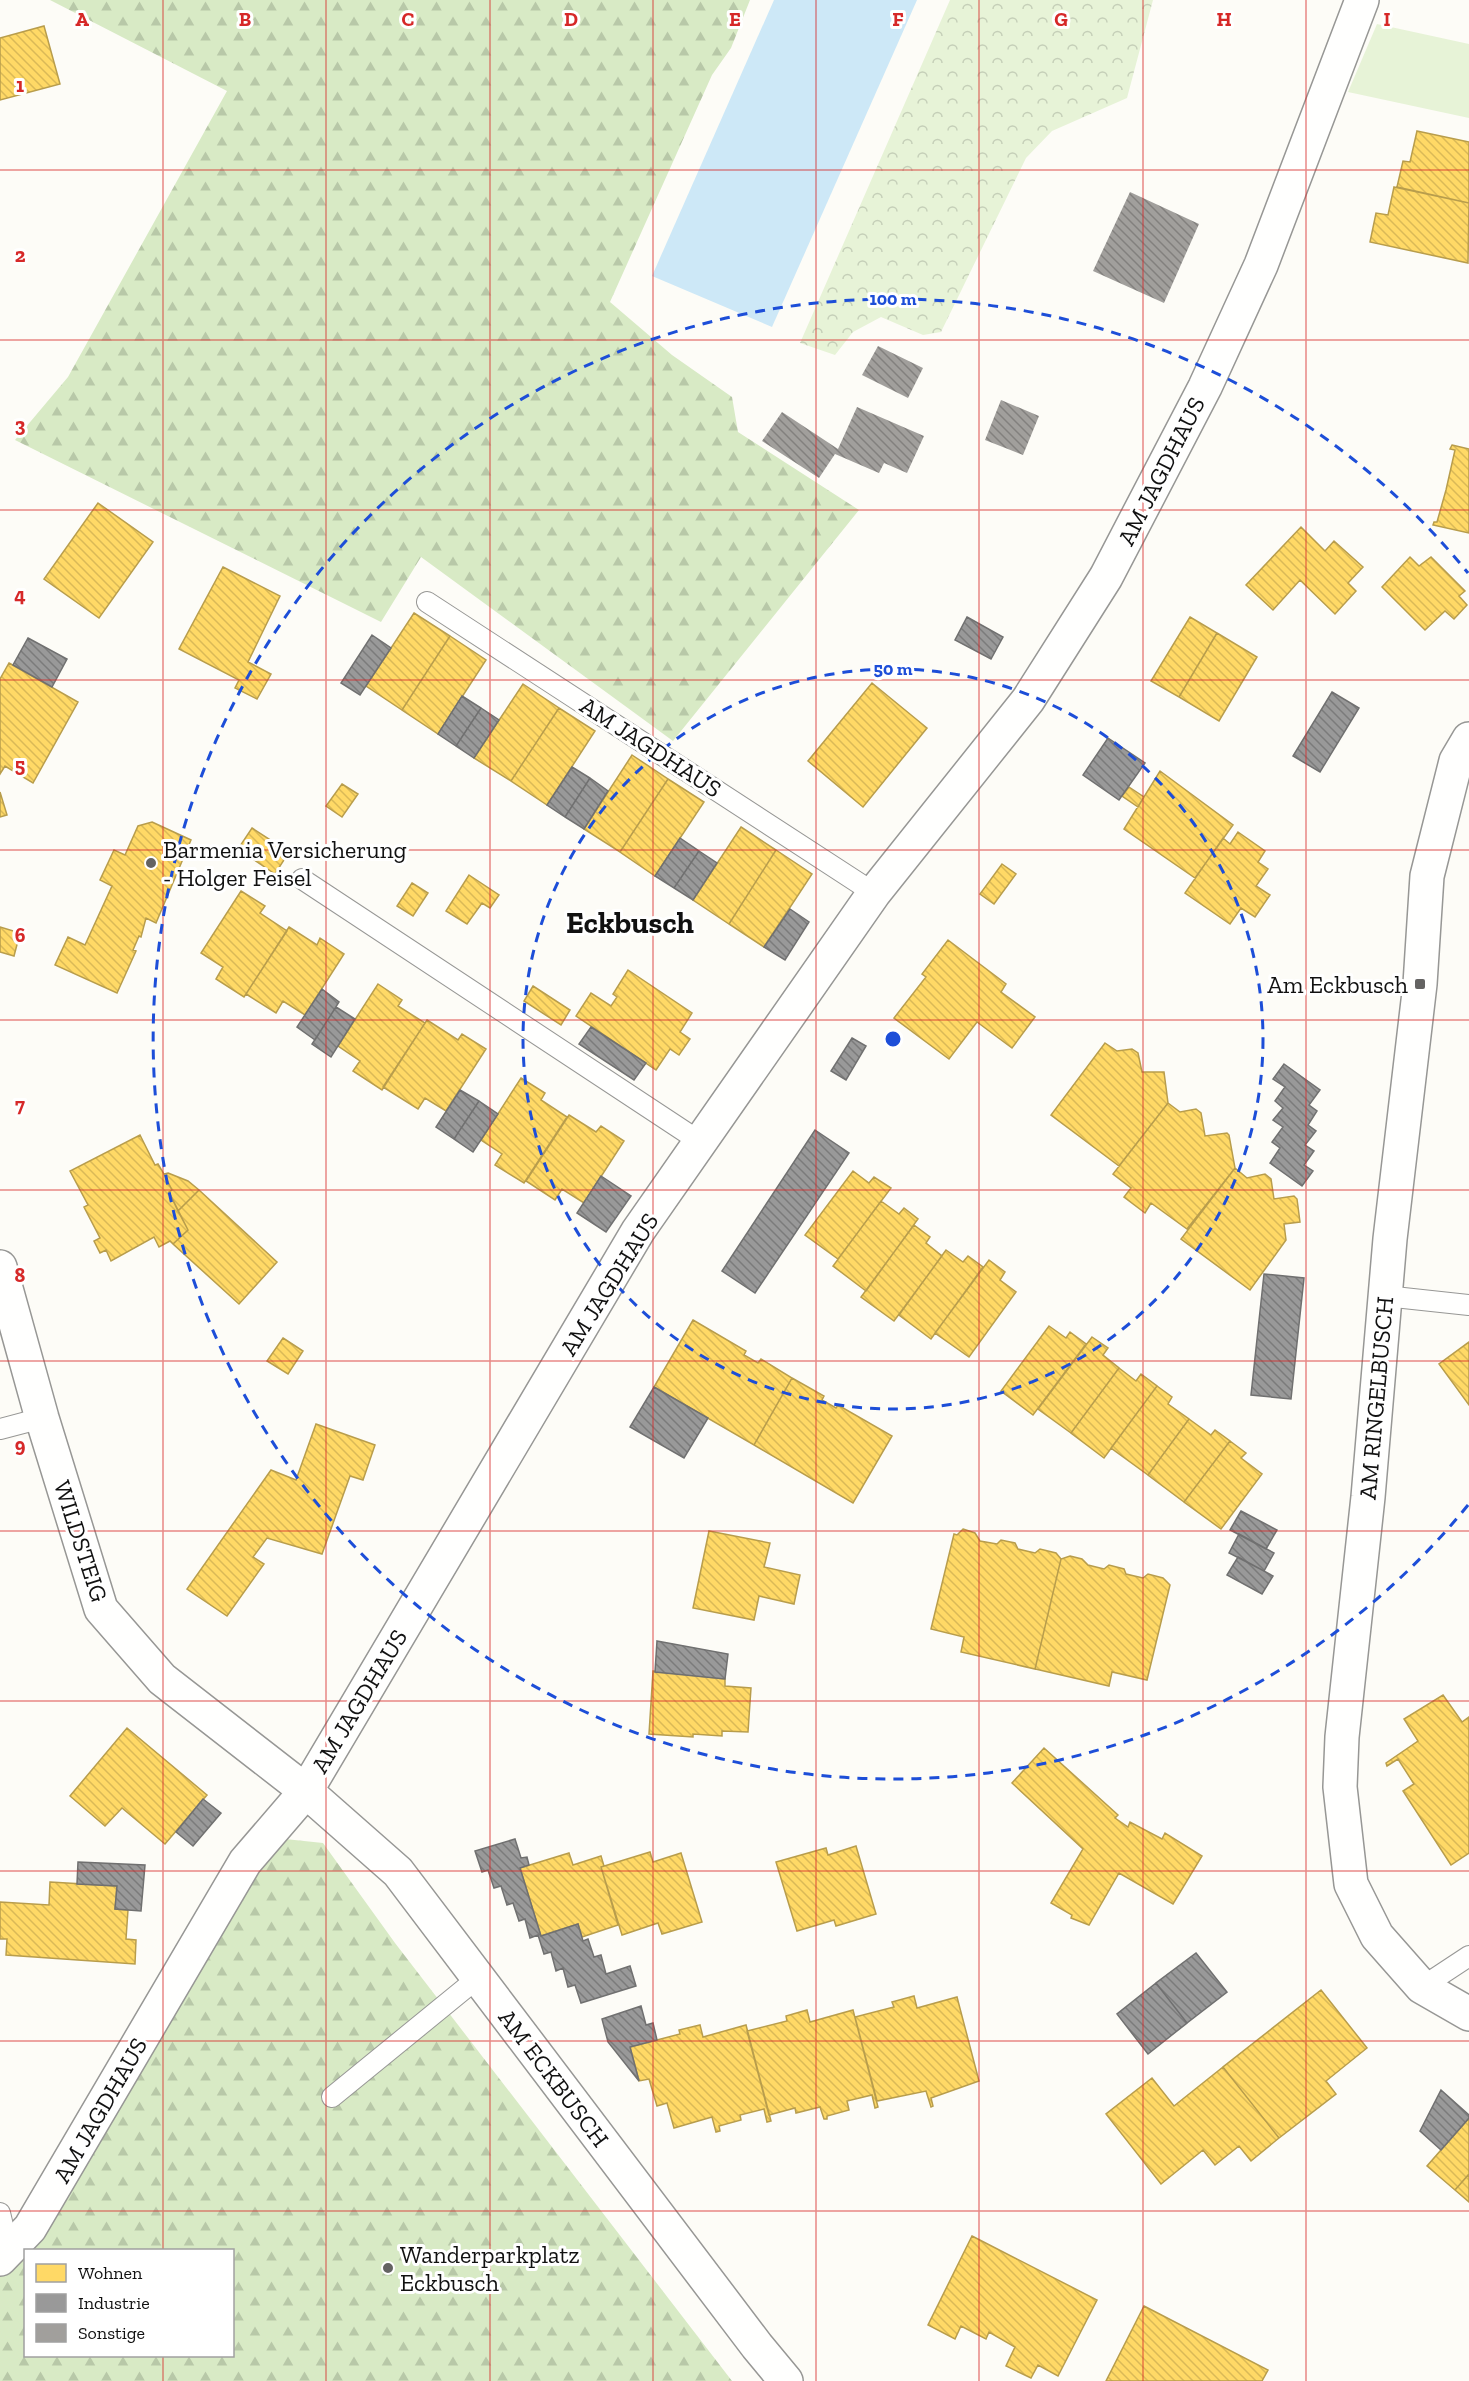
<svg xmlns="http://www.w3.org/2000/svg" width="1469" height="2381" font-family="'Zilla Slab',serif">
  <defs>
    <pattern id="forest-firs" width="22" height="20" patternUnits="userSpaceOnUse" patternTransform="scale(1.5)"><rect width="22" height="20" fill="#d8eac5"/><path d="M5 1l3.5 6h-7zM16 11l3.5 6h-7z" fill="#b8c8a8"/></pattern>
    <pattern id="park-crowns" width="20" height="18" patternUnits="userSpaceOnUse" patternTransform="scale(1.5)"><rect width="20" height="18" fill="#e7f3d7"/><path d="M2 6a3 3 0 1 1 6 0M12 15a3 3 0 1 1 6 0" fill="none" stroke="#c5cfb8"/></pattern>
    <pattern id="homes-back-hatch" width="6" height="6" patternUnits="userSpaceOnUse" patternTransform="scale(1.5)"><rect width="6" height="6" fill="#ffd966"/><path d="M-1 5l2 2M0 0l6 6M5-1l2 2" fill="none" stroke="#dab957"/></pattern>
    <pattern id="industry-back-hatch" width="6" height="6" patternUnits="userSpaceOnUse" patternTransform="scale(1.5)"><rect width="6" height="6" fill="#999"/><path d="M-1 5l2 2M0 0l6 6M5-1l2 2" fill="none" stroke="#7b7b7b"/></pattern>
    <pattern id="building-back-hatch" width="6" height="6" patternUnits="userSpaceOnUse" patternTransform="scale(1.5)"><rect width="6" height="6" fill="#a19f9c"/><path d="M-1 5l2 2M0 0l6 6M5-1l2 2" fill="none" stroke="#82807e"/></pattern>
  </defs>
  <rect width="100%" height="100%" fill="#fdfcf7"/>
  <path fill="#e7f3d7" d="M 1377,24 L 1469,44 L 1469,118 L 1348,92 Z"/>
  <path fill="url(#forest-firs)" fill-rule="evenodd" d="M 50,0 L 750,0 L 731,48 L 712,75 L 610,302 L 672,355 L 732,397 L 738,432 L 859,510 L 673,741 L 421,557 L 381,622 L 15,440 L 68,377 L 227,91 Z
    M 285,1839 L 323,1843 L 395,1943 L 732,2381 L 0,2381 L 0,2271 L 240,1891 ZM 26,2250 L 232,2250 L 232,2356 L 26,2356 Z"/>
  <path fill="url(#park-crowns)" d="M 950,0 L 1153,0 L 1127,98 L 1052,131 L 1026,158 L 941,332 L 923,335 L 881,317 L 853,332 L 835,355 L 800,343 Z"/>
  <path fill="#cde8f7" d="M 774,0 L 917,0 L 772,327 L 652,276 Z"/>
  <path fill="url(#homes-back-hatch)" stroke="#b89d4c" stroke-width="1.5" d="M 44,26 L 60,84 L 0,100 L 0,38 Z
    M 1417,131 L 1469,142 L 1469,203 L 1397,187 L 1403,161 L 1410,162 Z
    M 1394,187 L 1469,203 L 1468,263 L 1370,242 L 1376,213 L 1388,215 Z
    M 1452,445 L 1469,449 L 1469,533 L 1433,525 L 1434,522 L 1437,522 L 1446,490 L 1455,450 L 1450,449 Z
    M 98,503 L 153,542 L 99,618 L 44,579 Z
    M 1301,527 L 1325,551 L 1334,541 L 1363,567 L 1348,583 L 1356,591 L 1335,614 L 1300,580 L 1273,610 L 1246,585 Z
    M 1410,557 L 1419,566 L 1431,557 L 1465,591 L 1459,596 L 1467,605 L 1454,619 L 1445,611 L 1425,630 L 1382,587 Z
    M 223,567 L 280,596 L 248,662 L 271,674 L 257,699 L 235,688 L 239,680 L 179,649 Z
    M 414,613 L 450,636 L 402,710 L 366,686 Z
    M 1190,617 L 1217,633 L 1179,697 L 1151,681 Z
    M 1217,633 L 1257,657 L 1219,721 L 1179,697 Z
    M 450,636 L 486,660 L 438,734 L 402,710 Z
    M 9,663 L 78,702 L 33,783 L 5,766 L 0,774 L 0,679 Z
    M 872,683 L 927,728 L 863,807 L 808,761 Z
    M 523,684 L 559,708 L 511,781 L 474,758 Z
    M 559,708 L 595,731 L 547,805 L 511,781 Z
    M 632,755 L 668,779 L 620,852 L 584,829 Z
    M 1160,771 L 1233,825 L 1195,878 L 1124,829 Z
    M 668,779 L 704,802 L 655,876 L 620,852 Z
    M 342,784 L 358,794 L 342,817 L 326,806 Z
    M 1129,787 L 1144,797 L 1138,807 L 1122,796 Z
    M 0,792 L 7,815 L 0,817 Z
    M 152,822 L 191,840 L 156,923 L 146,918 L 141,937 L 139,936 L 133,950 L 136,951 L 117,993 L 55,965 L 68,937 L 85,945 L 112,886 L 100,880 L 114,850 L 125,855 L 138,826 Z
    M 741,827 L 776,850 L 729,924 L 693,900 Z
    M 252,828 L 289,852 L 275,874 L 238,849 Z
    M 1238,832 L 1265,851 L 1258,862 L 1268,869 L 1256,886 L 1270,895 L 1255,917 L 1241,908 L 1230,924 L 1185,893 L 1223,838 L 1230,844 Z
    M 776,850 L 812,874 L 764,947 L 729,924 Z
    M 1002,864 L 1016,874 L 994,904 L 980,894 Z
    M 469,875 L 499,895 L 490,908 L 482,903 L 467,924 L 446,911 Z
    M 412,883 L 428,893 L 413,916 L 397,906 Z
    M 241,891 L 265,906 L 260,913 L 287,931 L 244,997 L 216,979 L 223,967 L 201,953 Z
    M 0,927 L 20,933 L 14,956 L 0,952 Z
    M 289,927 L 317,945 L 320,938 L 344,954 L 305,1015 L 283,1001 L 276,1013 L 246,994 Z
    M 948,940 L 1006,984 L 1001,992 L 1035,1017 L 1012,1048 L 977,1022 L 949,1059 L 894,1018 L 926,977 L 922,974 Z
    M 628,970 L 692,1013 L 680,1032 L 690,1039 L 679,1055 L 670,1049 L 656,1070 L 576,1016 L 591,993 L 611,1006 L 617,997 L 613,994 Z
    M 378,984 L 402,1000 L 398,1006 L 425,1023 L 382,1090 L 353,1071 L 360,1061 L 338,1046 Z
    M 533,986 L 570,1010 L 561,1025 L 524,1001 Z
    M 427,1020 L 458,1040 L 462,1034 L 486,1049 L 446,1111 L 425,1098 L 418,1109 L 383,1087 Z
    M 1105,1043 L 1117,1051 L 1132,1049 L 1138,1053 L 1142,1072 L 1164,1072 L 1168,1103 L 1119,1166 L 1051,1115 Z
    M 521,1078 L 545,1093 L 541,1100 L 567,1117 L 524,1183 L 495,1165 L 502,1154 L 481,1140 Z
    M 1168,1103 L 1180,1112 L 1196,1109 L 1201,1113 L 1205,1136 L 1227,1133 L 1229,1135 L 1235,1168 L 1187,1229 L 1151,1203 L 1145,1213 L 1124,1197 L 1131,1188 L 1113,1174 Z
    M 569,1115 L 596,1132 L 601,1126 L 624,1141 L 584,1203 L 562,1189 L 555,1200 L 526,1181 Z
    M 140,1135 L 155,1165 L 158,1164 L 164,1174 L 172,1190 L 169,1192 L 188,1230 L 173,1244 L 170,1241 L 159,1247 L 154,1237 L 111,1261 L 106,1250 L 100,1253 L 94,1241 L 100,1238 L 84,1207 L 88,1205 L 70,1171 Z
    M 1235,1168 L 1247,1178 L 1265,1174 L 1271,1179 L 1274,1199 L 1294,1196 L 1297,1199 L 1300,1222 L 1284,1224 L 1286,1240 L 1250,1290 L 1181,1239 Z
    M 853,1171 L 869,1183 L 874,1177 L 891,1188 L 838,1259 L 805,1235 Z
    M 168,1173 L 188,1181 L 199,1190 L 178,1211 L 169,1192 L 172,1190 L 164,1174 Z
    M 199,1190 L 277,1262 L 239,1304 L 173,1244 L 188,1230 L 178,1211 Z
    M 881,1201 L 899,1214 L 904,1208 L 918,1219 L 866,1291 L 833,1266 Z
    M 914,1225 L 930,1237 L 926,1243 L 942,1256 L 894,1321 L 861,1297 Z
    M 946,1250 L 963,1262 L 968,1256 L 983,1267 L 931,1339 L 899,1315 Z
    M 989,1260 L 1005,1272 L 1000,1280 L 1016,1292 L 969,1357 L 935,1333 Z
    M 693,1320 L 746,1351 L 744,1355 L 758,1363 L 761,1359 L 792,1378 L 754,1445 L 654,1387 Z
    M 1049,1326 L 1066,1338 L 1070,1332 L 1086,1344 L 1033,1415 L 1001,1391 Z
    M 1092,1337 L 1108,1348 L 1103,1355 L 1119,1368 L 1071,1433 L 1038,1409 Z
    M 283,1338 L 303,1351 L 288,1374 L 267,1361 Z
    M 1469,1342 L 1469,1405 L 1439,1364 Z
    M 1119,1368 L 1136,1381 L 1141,1374 L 1157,1386 L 1104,1458 L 1071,1433 Z
    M 792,1378 L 824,1396 L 822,1400 L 836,1408 L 838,1405 L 892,1436 L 853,1503 L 754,1445 Z
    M 1157,1386 L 1172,1397 L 1168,1404 L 1189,1419 L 1148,1475 L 1111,1448 Z
    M 1189,1419 L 1211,1435 L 1215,1430 L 1230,1441 L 1184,1502 L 1148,1475 Z
    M 316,1424 L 375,1445 L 363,1480 L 350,1476 L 322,1554 L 267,1538 L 253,1557 L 264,1564 L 227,1616 L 187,1589 L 271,1470 L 296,1480 Z
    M 1230,1441 L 1246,1453 L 1241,1458 L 1262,1474 L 1221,1529 L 1184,1502 Z
    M 963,1529 L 975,1533 L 980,1541 L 997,1544 L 1001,1540 L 1015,1543 L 1018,1549 L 1035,1553 L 1040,1549 L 1056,1553 L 1061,1559 L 1035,1669 L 961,1652 L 964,1637 L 931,1629 L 954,1534 L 957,1535 Z
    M 709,1531 L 770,1543 L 764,1567 L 800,1575 L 794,1604 L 759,1596 L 754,1620 L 693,1608 Z
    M 1070,1556 L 1082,1559 L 1088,1565 L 1104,1569 L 1109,1565 L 1124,1569 L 1126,1574 L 1143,1578 L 1148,1574 L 1163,1578 L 1170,1585 L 1147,1680 L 1112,1672 L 1109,1686 L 1035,1669 L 1061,1559 Z
    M 653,1671 L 725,1679 L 725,1686 L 751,1688 L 748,1732 L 722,1731 L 722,1736 L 693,1734 L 693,1737 L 649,1734 Z
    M 1443,1695 L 1462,1722 L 1469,1717 L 1469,1853 L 1451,1865 L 1403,1791 L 1414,1784 L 1398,1759 L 1387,1766 L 1386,1763 L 1418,1741 L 1404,1719 Z
    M 127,1728 L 207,1795 L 165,1844 L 122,1808 L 105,1826 L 70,1796 Z
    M 1044,1748 L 1118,1815 L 1115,1818 L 1128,1827 L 1130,1822 L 1162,1839 L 1165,1833 L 1202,1856 L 1173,1904 L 1119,1873 L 1089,1925 L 1071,1918 L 1072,1915 L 1051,1903 L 1083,1849 L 1012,1783 Z
    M 856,1846 L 876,1914 L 836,1926 L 834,1920 L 797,1931 L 776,1862 L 826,1848 L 828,1855 Z
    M 650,1852 L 653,1862 L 681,1853 L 702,1922 L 662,1934 L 658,1923 L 622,1935 L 601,1867 Z
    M 569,1853 L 573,1865 L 601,1856 L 604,1866 L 601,1867 L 618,1925 L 582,1937 L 578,1924 L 541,1936 L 520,1868 Z
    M 50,1882 L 117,1886 L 115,1909 L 128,1910 L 126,1939 L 136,1940 L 135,1964 L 6,1955 L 7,1939 L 0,1939 L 0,1902 L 49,1905 Z
    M 1321,1990 L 1367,2048 L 1326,2081 L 1336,2094 L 1279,2138 L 1223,2067 Z
    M 914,1996 L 917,2008 L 957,1997 L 979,2081 L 931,2098 L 933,2106 L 931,2107 L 926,2091 L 877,2101 L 855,2017 L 894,2007 L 892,2002 Z
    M 807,2010 L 810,2022 L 853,2010 L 878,2107 L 875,2108 L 872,2095 L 847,2101 L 849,2110 L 827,2116 L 827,2119 L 824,2119 L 820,2107 L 796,2113 L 795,2108 L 769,2115 L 747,2031 L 787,2021 L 786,2016 Z
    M 700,2025 L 703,2037 L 746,2025 L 771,2121 L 767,2122 L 764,2109 L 740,2115 L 741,2120 L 719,2126 L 720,2131 L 716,2132 L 712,2117 L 674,2128 L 667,2103 L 657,2106 L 649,2079 L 639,2081 L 630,2047 L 680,2034 L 679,2030 Z
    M 1223,2067 L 1279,2138 L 1251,2161 L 1239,2146 L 1215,2165 L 1203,2150 L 1161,2184 L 1106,2114 L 1152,2078 L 1174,2106 Z
    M 1469,2118 L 1469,2174 L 1455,2190 L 1427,2166 Z
    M 1469,2174 L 1469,2202 L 1455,2190 Z
    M 972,2236 L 1097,2300 L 1058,2376 L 1038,2365 L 1031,2378 L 1006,2366 L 1015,2347 L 989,2332 L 986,2339 L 961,2326 L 955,2339 L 928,2325 Z
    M 1144,2306 L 1268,2370 L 1262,2381 L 1106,2381 Z"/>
  <path fill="url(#industry-back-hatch)" stroke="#707070" stroke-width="1.5" d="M 967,617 L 1003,637 L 991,659 L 955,640 Z
    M 372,635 L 391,648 L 360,695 L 341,683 Z
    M 28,638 L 67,659 L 52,687 L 13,665 Z
    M 1332,692 L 1359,708 L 1320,772 L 1293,756 Z
    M 462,696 L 481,708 L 456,746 L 438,734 Z
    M 481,708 L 499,720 L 474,758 L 456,746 Z
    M 1108,738 L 1145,763 L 1119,800 L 1083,775 Z
    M 572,767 L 590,778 L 565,817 L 547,805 Z
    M 590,778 L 608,791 L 584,829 L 565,817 Z
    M 680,838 L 699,851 L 674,888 L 655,876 Z
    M 699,851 L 717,863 L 693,900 L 674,888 Z
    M 790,909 L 809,922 L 785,960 L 764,947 Z
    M 322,989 L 339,1002 L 315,1040 L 297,1027 Z
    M 336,1007 L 355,1019 L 331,1057 L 312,1044 Z
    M 591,1027 L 646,1063 L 634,1080 L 579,1044 Z
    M 852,1038 L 866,1046 L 846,1080 L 831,1071 Z
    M 1284,1064 L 1320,1090 L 1309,1105 L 1317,1111 L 1308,1125 L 1316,1131 L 1305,1145 L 1314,1151 L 1304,1165 L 1313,1171 L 1302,1186 L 1270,1163 L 1280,1148 L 1272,1142 L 1283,1127 L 1273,1120 L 1283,1108 L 1275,1101 L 1285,1087 L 1273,1079 Z
    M 460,1090 L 479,1101 L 454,1139 L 436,1127 Z
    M 479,1101 L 498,1114 L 473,1152 L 454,1139 Z
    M 815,1130 L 849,1153 L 755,1293 L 722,1271 Z
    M 601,1176 L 631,1196 L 606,1232 L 577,1213 Z
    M 1264,1274 L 1304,1278 L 1291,1399 L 1251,1395 Z
    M 654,1387 L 708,1418 L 684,1458 L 630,1427 Z
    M 1241,1511 L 1277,1530 L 1266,1549 L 1230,1530 Z
    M 1239,1534 L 1274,1553 L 1264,1571 L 1229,1553 Z
    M 1238,1557 L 1273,1576 L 1262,1594 L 1227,1575 Z
    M 657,1641 L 728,1654 L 725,1679 L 655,1672 Z
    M 203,1799 L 221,1813 L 193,1846 L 176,1832 Z
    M 515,1839 L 521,1858 L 527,1857 L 529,1865 L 520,1868 L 541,1936 L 578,1924 L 583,1941 L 588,1939 L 594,1957 L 601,1955 L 606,1974 L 630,1966 L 636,1986 L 581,2003 L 575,1985 L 568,1987 L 563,1968 L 556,1971 L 551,1952 L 544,1954 L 538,1935 L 530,1938 L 525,1919 L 519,1921 L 513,1903 L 507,1905 L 501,1886 L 494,1888 L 488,1870 L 482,1872 L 475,1851 Z
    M 78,1862 L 145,1865 L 141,1911 L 115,1909 L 117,1886 L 77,1884 Z
    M 1196,1953 L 1227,1992 L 1187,2023 L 1156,1983 Z
    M 1156,1983 L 1187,2023 L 1148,2054 L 1117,2014 Z
    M 641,2006 L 646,2025 L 653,2023 L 657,2040 L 630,2047 L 639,2081 L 608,2042 L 602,2019 Z
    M 1441,2090 L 1469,2115 L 1469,2118 L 1441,2150 L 1420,2131 Z"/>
  <path fill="url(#building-back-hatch)" d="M 1130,192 L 1199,224 L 1164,303 L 1093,271 Z
    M 878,346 L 923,368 L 908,398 L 862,375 Z
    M 1001,400 L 1039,416 L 1023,455 L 985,440 Z
    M 857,407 L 924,436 L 907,473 L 884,463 L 879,473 L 835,454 L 819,478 L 762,441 L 782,412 L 838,449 Z"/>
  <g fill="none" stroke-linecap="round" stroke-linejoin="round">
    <defs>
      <path id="lane" d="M 427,602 L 874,893
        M 302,879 L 702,1143
        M 1385,1296 L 1469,1305
        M 0,1429 L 42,1418
        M 1422,1987 L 1469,1956
        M 332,2097 L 479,1977
        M 0,2213 L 9,2251"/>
      <path id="street" d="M 1469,739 L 1456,761 L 1427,876 L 1420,984 L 1390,1239 L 1368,1497 L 1342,1737 L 1340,1787 L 1351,1884 L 1377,1936 L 1422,1987 L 1469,2014
        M 0,1267 L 42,1418 L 101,1609 L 162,1679 L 306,1791 L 398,1872 L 757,2346 L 786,2381
        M 0,2259 L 30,2228 L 245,1862 L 306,1791 L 638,1231 L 874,893 L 1028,700 L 1106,577 L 1205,387 L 1261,265 L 1362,0"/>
    </defs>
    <use href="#lane" stroke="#979795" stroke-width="22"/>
    <use href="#street" stroke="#979795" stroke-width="36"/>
    <use href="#lane" stroke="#fffffe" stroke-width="20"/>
    <use href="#street" stroke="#fffffe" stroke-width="33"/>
  </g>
  <path fill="none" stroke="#d62828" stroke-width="1.5" stroke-opacity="0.55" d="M 163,0 L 163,2250M 326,0 L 326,2381M 490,0 L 490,2381M 653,0 L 653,2381M 816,0 L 816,2381M 979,0 L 979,2381M 1143,0 L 1143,2381M 1306,0 L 1306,2381M 0,170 L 1469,170M 0,340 L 1469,340M 0,510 L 1469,510M 0,680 L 1469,680M 0,850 L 1469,850M 0,1020 L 1469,1020M 0,1190 L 1469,1190M 0,1361 L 1469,1361M 0,1531 L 1469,1531M 0,1701 L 1469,1701M 0,1871 L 1469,1871M 0,2041 L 1469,2041M 0,2211 L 1469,2211M 163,2356 L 163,2381"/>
  <g fill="none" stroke="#1d4ed8" stroke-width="3" stroke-dasharray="10 8">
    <circle cx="893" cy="1039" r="370"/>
    <path d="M1468 1505A740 740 0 1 1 1468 573"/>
  </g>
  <g fill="#646362" stroke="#fff" stroke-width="2">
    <circle cx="151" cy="863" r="6"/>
    <rect x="1414" y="978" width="12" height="12" rx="3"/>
    <circle cx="388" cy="2268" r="6"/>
  </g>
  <g text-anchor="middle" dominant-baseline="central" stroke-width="6" stroke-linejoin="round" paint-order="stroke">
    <g font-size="24" fill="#111" stroke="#fff">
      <text transform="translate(1161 471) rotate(-63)">AM JAGDHAUS</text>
      <text transform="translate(651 747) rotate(33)">AM JAGDHAUS</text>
      <text transform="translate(609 1284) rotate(-58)">AM JAGDHAUS</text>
      <text transform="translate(1376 1398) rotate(-85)">AM RINGELBUSCH</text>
      <text transform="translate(81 1541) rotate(72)">WILDSTEIG</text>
      <text transform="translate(359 1701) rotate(-59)">AM JAGDHAUS</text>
      <text transform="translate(554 2078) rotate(53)">AM ECKBUSCH</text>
      <text transform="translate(100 2110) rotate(-60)">AM JAGDHAUS</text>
    </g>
    <g font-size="24" fill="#111" stroke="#fff" text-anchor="start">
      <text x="163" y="849">Barmenia Versicherung<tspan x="163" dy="28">- Holger Feisel</tspan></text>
      <text x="1408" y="984" text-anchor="end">Am Eckbusch</text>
      <text x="400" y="2254">Wanderparkplatz<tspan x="400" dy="28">Eckbusch</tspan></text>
    </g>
    <g font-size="30" font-weight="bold" fill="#111" stroke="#fff">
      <text x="630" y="923">Eckbusch</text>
    </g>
  </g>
  <g font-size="20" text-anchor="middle" font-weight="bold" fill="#d62828" stroke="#fff" stroke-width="6" stroke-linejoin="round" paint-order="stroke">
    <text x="82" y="26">A</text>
    <text x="245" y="26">B</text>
    <text x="408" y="26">C</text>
    <text x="571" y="26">D</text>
    <text x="735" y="26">E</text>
    <text x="898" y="26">F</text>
    <text x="1061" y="26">G</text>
    <text x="1224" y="26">H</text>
    <text x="1387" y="26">I</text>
    <text x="20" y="92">1</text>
    <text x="20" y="262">2</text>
    <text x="20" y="432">3</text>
    <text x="20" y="602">4</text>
    <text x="20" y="772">5</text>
    <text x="20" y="942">6</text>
    <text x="20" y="1112">7</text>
    <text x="20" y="1282">8</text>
    <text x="20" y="1452">9</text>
  </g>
  <circle cx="893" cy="1039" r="9" fill="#1d4ed8" stroke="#fff" stroke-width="3"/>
  <g font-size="18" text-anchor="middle" font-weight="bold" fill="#1d4ed8" stroke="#fff" stroke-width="6" stroke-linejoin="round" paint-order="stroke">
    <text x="893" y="305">100 m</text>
    <text x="893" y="675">50 m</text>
  </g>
  <rect x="24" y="2249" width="210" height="108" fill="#ffffff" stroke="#a0a0a0" stroke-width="1.5"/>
  <rect x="36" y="2264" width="30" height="18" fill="#ffd966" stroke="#a0a0a0" stroke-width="1.5"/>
  <text x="78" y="2279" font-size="18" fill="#111111">Wohnen</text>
  <rect x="36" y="2294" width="30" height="18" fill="#999999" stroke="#a0a0a0" stroke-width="1.5"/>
  <text x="78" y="2309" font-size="18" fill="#111111">Industrie</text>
  <rect x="36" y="2324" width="30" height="18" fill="#a19f9c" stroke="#a0a0a0" stroke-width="1.5"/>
  <text x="78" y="2339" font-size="18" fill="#111111">Sonstige</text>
</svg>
